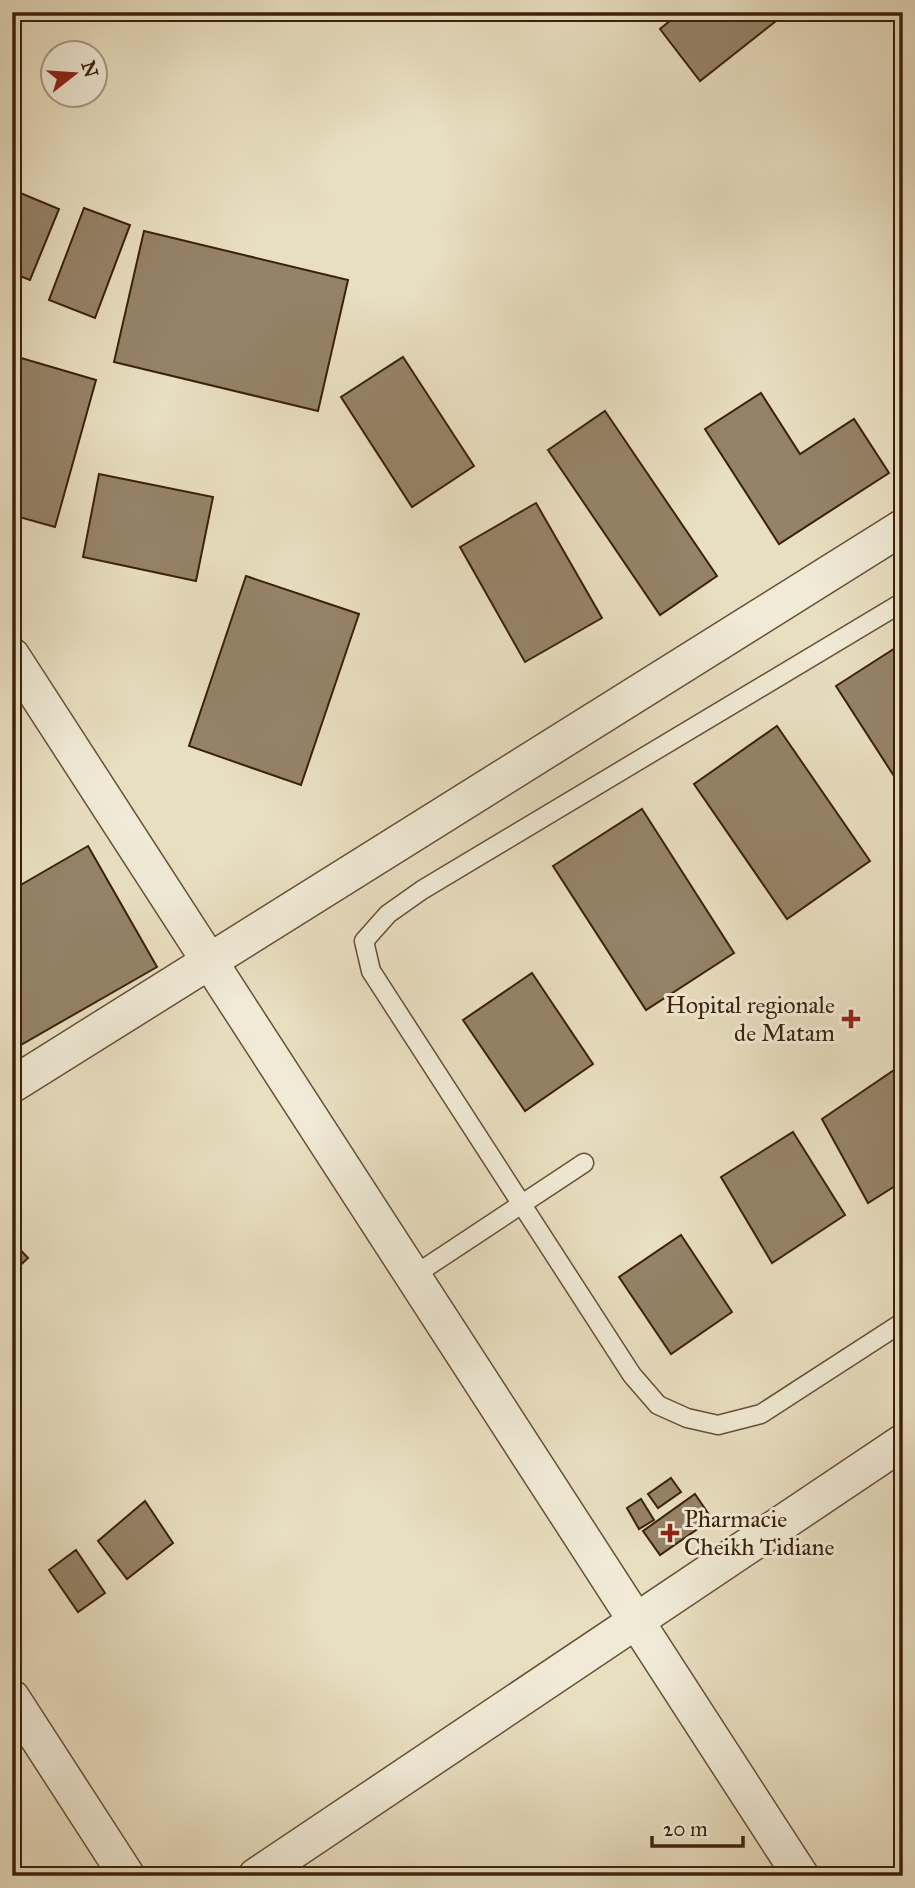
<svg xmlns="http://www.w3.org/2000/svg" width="915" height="1888" font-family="'IM FELL Great Primer',serif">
  <rect width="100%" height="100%" fill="#e8dec0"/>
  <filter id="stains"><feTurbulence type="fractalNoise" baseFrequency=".00286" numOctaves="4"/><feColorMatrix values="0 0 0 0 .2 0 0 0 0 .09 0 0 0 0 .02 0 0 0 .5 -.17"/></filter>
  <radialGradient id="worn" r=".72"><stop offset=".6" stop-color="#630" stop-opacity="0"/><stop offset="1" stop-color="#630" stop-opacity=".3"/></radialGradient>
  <path fill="#958368" stroke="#3c2108" stroke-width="2" d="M 681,12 L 769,12 L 776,21 L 700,81 L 660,29 Z
    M 13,190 L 59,209 L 30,280 L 12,273 Z
    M 84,208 L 130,225 L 95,318 L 49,300 Z
    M 144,231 L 348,280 L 318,411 L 114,362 Z
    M 403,357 L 474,466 L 412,507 L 341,397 Z
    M 21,358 L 96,380 L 55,527 L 12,515 L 12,389 Z
    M 761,393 L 800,454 L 854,419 L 889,473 L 779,544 L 705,429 Z
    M 605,411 L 717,576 L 660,615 L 548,450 Z
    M 99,474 L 213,497 L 196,581 L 83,557 Z
    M 536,503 L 602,618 L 525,662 L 460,547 Z
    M 246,576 L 359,614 L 301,785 L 189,746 Z
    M 903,643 L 903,790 L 836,686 Z
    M 777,726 L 870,861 L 787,919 L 694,784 Z
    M 642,809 L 734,953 L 646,1010 L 553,866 Z
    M 88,846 L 157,967 L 12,1050 L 12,890 Z
    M 532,973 L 593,1064 L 525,1111 L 463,1020 Z
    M 903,1064 L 903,1181 L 868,1203 L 822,1119 Z
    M 793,1132 L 845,1215 L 772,1263 L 721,1177 Z
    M 681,1235 L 732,1312 L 671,1354 L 619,1277 Z
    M 12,1241 L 28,1258 L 12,1273 Z
    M 671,1478 L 681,1492 L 658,1508 L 648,1494 Z
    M 695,1494 L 712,1519 L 660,1555 L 643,1531 Z
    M 641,1499 L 654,1520 L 639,1529 L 627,1508 Z
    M 145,1501 L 173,1543 L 127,1579 L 98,1541 Z
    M 76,1550 L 105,1593 L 78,1612 L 49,1570 Z"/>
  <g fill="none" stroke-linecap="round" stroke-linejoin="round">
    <defs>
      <path id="lane" d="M 903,602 L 422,890 L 388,914 L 364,941 L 371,971 L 632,1375 L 658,1405 L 687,1418 L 718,1425 L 761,1414 L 903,1322
        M 413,1276 L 584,1163"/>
      <path id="street" d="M 12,656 L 801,1876
        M 12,1085 L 903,527
        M 12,1698 L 127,1876
        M 256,1876 L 903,1442"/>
    </defs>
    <use href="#lane" stroke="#675036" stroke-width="21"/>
    <use href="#street" stroke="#675036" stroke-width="38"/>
    <use href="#lane" stroke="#f0ead6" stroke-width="18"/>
    <use href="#street" stroke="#f0ead6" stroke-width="35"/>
  </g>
  <g fill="#8f2418" stroke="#f0ead6" stroke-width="2.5">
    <path d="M847.5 1008.5h7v7h7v7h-7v7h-7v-7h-7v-7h7z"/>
    <path d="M666.5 1522.5h7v7h7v7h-7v7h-7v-7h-7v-7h7z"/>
  </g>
  <g text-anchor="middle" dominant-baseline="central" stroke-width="6" stroke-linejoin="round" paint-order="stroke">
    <g font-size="24" fill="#3c2108" stroke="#f0ead6" text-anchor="end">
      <text x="835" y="1005">Hopital regionale<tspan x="835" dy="28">de Matam</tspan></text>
      <text x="684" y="1519" text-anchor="start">Pharmacie<tspan x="684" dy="28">Cheikh Tidiane</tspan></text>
    </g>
  </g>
  <rect width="915" height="1888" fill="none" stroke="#e8dec0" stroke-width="42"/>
  <rect x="14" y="14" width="887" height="1860" fill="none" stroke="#3c2108" stroke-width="3.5"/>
  <rect x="21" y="21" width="873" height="1846" fill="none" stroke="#3c2108" stroke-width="2"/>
  <g transform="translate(74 74) rotate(73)"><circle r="33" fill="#f0ead6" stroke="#a89a84" stroke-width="2"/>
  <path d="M0-5L12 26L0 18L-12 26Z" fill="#8f2418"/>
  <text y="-10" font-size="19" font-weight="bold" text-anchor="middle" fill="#3c2108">N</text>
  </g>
  <path d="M652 1836v10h91v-10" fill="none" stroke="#3c2108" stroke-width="3.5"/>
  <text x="663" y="1836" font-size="21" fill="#3c2108" stroke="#f0ead6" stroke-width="5" paint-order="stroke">20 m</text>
  <rect width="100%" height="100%" filter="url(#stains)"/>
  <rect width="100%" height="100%" fill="url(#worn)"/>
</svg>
